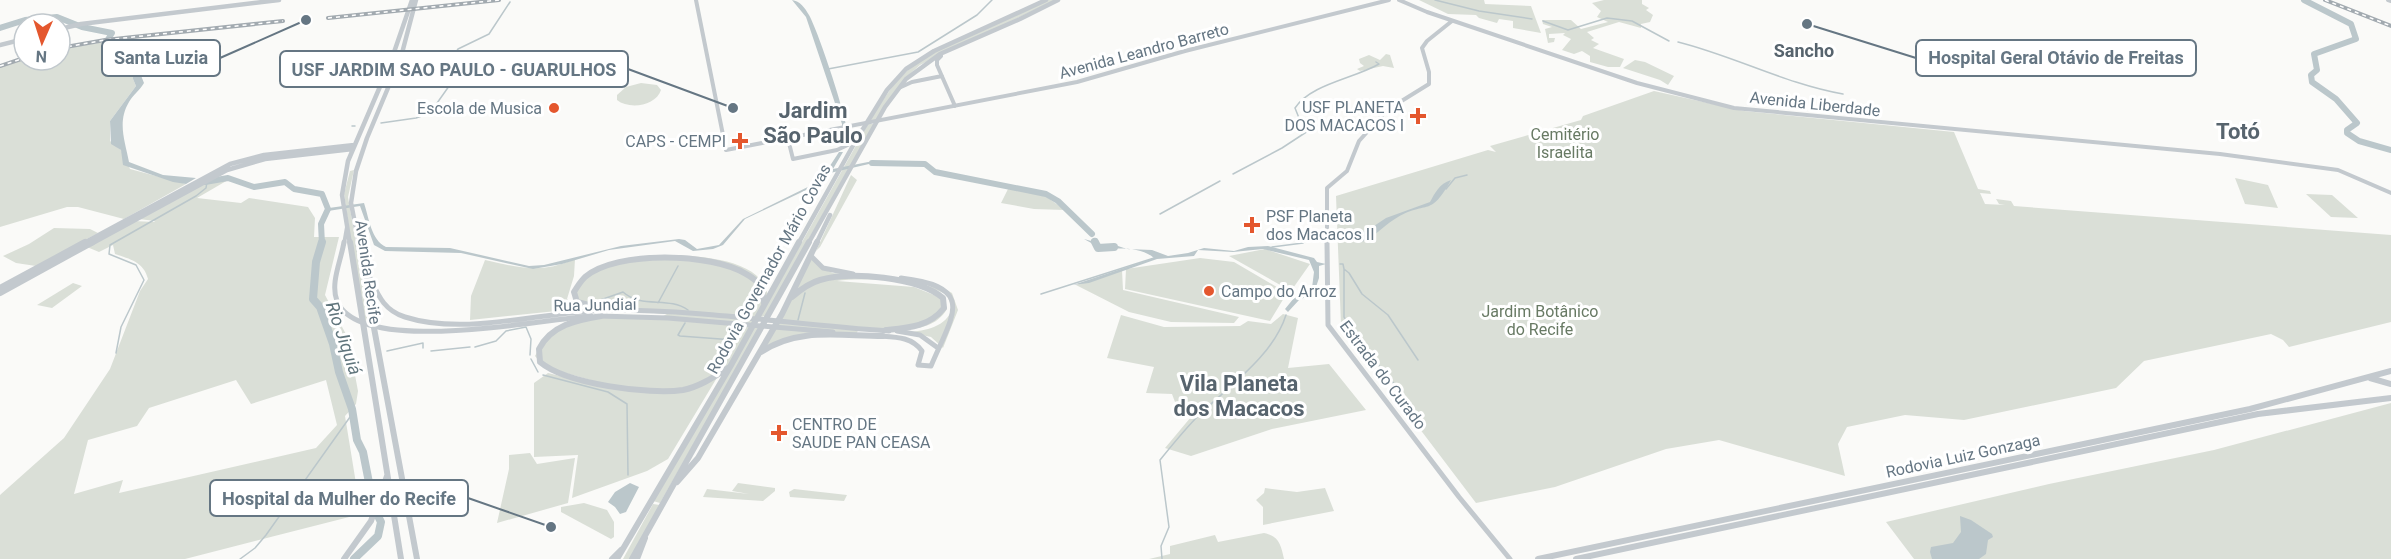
<svg xmlns="http://www.w3.org/2000/svg" width="2391" height="559" font-family="Roboto,sans-serif">
  <rect width="100%" height="100%" fill="#fafaf8"/>
  <path fill="#dadfd7" fill-rule="evenodd" d="M 1047,0 L 1055,0 L 920,65 L 911,73 L 876,120 L 870,120 C 881,103 891,86 906,72 C 936,44 1008,18 1047,0 Z
    M 1419,0 L 1484,0 L 1485,4 L 1531,6 L 1541,33 L 1513,28 L 1513,21 L 1499,19 L 1497,23 L 1479,18 L 1476,15 L 1448,14 Z
    M 1604,0 L 1642,0 L 1642,4 L 1649,8 L 1646,10 L 1653,15 L 1650,22 L 1641,24 L 1641,28 L 1619,22 L 1587,32 L 1594,38 L 1591,40 L 1599,44 L 1593,48 L 1624,59 L 1620,67 L 1608,67 L 1590,62 L 1590,56 L 1582,51 L 1574,54 L 1562,50 L 1571,39 L 1563,35 L 1565,33 L 1549,34 L 1549,38 L 1555,38 L 1554,42 L 1548,43 L 1545,29 L 1552,27 L 1543,24 L 1542,20 L 1571,20 L 1581,29 L 1608,22 L 1597,17 L 1601,11 L 1592,3 Z
    M 105,42 L 108,48 L 133,73 L 133,79 L 136,86 L 110,121 L 110,141 L 121,150 L 130,169 L 186,184 L 124,219 L 78,207 L 67,207 L 0,227 L 0,67 L 24,59 L 60,60 L 60,49 Z
    M 1386,54 L 1390,55 L 1394,68 L 1383,66 L 1360,71 L 1357,69 L 1364,66 L 1360,63 L 1359,59 L 1369,55 L 1380,60 Z
    M 1635,60 L 1645,62 L 1674,76 L 1668,85 L 1660,80 L 1623,68 Z
    M 641,83 L 657,85 L 661,90 C 656,106 629,110 617,100 L 617,95 L 626,87 Z
    M 1654,91 L 1744,111 L 1954,132 L 1978,189 L 1990,191 L 1991,194 L 1980,193 L 1985,204 L 2005,205 L 1999,204 L 1996,199 L 2011,201 L 2014,206 L 2391,235 L 2391,322 L 2289,347 L 2283,340 L 2271,334 L 2144,361 L 2116,388 L 1964,420 L 1905,415 L 1847,427 L 1838,444 L 1845,476 L 1719,440 L 1666,449 L 1555,487 L 1476,503 L 1341,325 L 1336,196 L 1488,150 L 1496,152 L 1490,146 L 1581,120 L 1583,116 Z
    M 868,124 L 874,124 L 765,316 L 760,317 Z
    M 354,170 L 348,197 L 370,325 L 363,322 L 344,194 L 350,171 Z
    M 851,175 L 857,180 L 820,247 L 816,251 Z
    M 2235,178 L 2268,185 L 2278,208 L 2245,204 Z
    M 219,179 L 228,180 L 197,198 L 241,203 L 249,198 L 308,207 L 315,218 L 314,237 L 339,237 L 325,295 L 348,338 L 358,391 L 356,404 L 345,416 L 361,514 L 185,559 L 0,559 L 0,495 L 64,438 L 110,369 L 140,291 L 148,279 C 144,262 130,259 115,254 L 113,245 L 99,252 L 87,247 L 134,221 L 154,222 L 155,221 L 139,219 L 203,184 ZM 236,380 L 251,404 L 326,380 L 337,425 L 316,448 L 119,493 L 123,480 L 74,494 L 88,440 L 137,426 L 149,408 Z
    M 1008,189 L 1041,193 L 1065,210 L 1034,209 L 1001,203 Z
    M 2306,194 L 2332,195 L 2358,218 L 2331,217 Z
    M 54,228 L 90,229 L 98,233 L 36,266 L 16,263 L 3,256 L 29,244 Z
    M 1265,249 L 1310,264 L 1291,291 L 1229,256 Z
    M 668,255 C 698,256 765,258 768,298 L 754,327 L 760,327 L 660,503 L 653,501 L 730,368 L 705,382 L 674,391 L 612,386 L 544,367 L 535,356 C 558,309 617,318 661,317 L 667,314 L 578,307 L 576,290 L 597,267 Z
    M 811,257 L 821,268 L 833,273 L 943,288 L 952,293 L 958,310 L 943,348 L 931,337 L 908,332 C 925,331 947,327 952,308 L 947,295 C 923,281 865,277 837,281 L 914,287 L 944,299 L 947,309 C 930,338 888,328 860,327 L 855,336 L 811,334 L 760,349 Z
    M 1200,258 L 1234,262 L 1287,293 L 1270,321 L 1125,289 L 1126,269 Z
    M 575,259 L 574,276 L 567,299 L 576,309 L 470,320 L 471,296 L 485,260 C 522,268 540,274 575,259 Z
    M 1122,270 L 1123,290 L 1239,317 L 1234,323 L 1171,322 L 1129,312 L 1076,285 Z
    M 73,283 L 82,286 L 52,308 L 37,305 Z
    M 1283,314 L 1298,318 L 1288,368 L 1329,364 L 1366,410 L 1272,429 L 1191,456 L 1165,448 L 1191,417 L 1175,402 L 1172,394 L 1146,393 L 1154,367 L 1107,358 L 1121,315 L 1164,327 L 1240,326 L 1248,321 L 1271,324 Z
    M 548,373 L 602,386 L 673,393 L 718,376 L 668,459 L 647,471 L 572,498 L 578,455 L 534,457 L 534,383 Z
    M 2391,403 L 2391,559 L 1914,559 L 1886,522 L 2049,484 L 2214,450 Z
    M 530,453 L 537,464 L 575,458 L 568,503 L 497,523 L 509,469 L 509,455 Z
    M 738,483 L 775,488 L 775,491 L 763,501 L 703,497 L 707,489 L 749,494 L 732,491 Z
    M 1265,488 L 1297,492 L 1325,488 L 1334,511 L 1263,525 L 1263,507 L 1256,500 L 1264,493 Z
    M 794,489 L 847,495 L 844,501 L 790,497 L 789,492 Z
    M 584,503 L 607,510 L 614,522 L 614,537 L 611,539 L 561,512 L 561,507 Z
    M 653,504 L 660,505 L 631,559 L 623,559 Z
    M 1264,533 C 1279,536 1281,545 1284,559 L 1149,559 L 1170,554 L 1170,546 L 1215,535 L 1218,542 Z"/>
  <path fill="#bbc7cb" d="M 792,0 C 800,1 805,8 809,15 C 819,33 851,128 849,145 L 843,146 L 842,124 L 806,17 Z
    M 108,41 L 138,68 L 144,83 C 140,90 133,95 129,102 C 117,122 125,141 129,162 L 163,175 L 196,178 L 186,184 L 173,182 L 123,165 L 121,150 L 111,144 L 110,121 L 136,86 L 133,79 L 133,73 L 108,48 L 105,42 Z
    M 839,152 L 843,152 L 833,169 L 868,162 L 882,161 L 830,173 L 821,183 L 745,219 L 723,245 L 713,249 L 693,251 L 675,241 L 609,250 L 562,264 L 533,269 L 461,253 L 385,251 L 374,245 L 360,206 L 328,211 L 329,208 L 364,203 C 369,218 371,240 386,247 L 450,248 L 529,266 L 544,265 L 621,246 L 679,239 L 685,240 L 697,249 L 719,245 L 743,219 L 820,181 Z
    M 1451,180 C 1430,218 1428,200 1398,217 C 1386,224 1378,233 1367,240 L 1359,243 L 1354,241 L 1350,235 L 1362,234 L 1386,218 L 1430,202 C 1435,193 1439,184 1451,180 Z
    M 1084,239 L 1095,242 L 1097,248 L 1118,246 L 1127,249 L 1152,250 L 1168,256 L 1188,253 L 1204,248 L 1234,251 L 1248,247 L 1268,246 L 1314,258 L 1317,262 L 1326,264 L 1319,266 L 1319,278 L 1314,293 L 1299,300 L 1288,312 L 1285,309 L 1294,298 L 1308,294 L 1312,288 L 1314,272 L 1309,260 L 1263,249 L 1233,252 L 1198,250 L 1194,256 L 1157,259 L 1089,283 L 1073,285 L 1154,258 C 1139,245 1115,249 1095,249 L 1093,244 Z
    M 630,483 L 639,487 L 626,512 L 620,514 L 615,507 L 608,502 L 615,492 Z
    M 1960,516 L 1971,520 L 1992,534 L 1993,537 L 1988,540 L 1986,554 L 1979,559 L 1932,559 L 1930,552 L 1931,547 L 1953,543 L 1961,532 Z"/>
  <g fill="none" stroke-linecap="round" stroke-linejoin="round">
    <path stroke="#bbc7cb" stroke-width="1.5" d="M 1435,0 L 1479,11 L 1532,19
      M 1543,21 L 1568,30 L 1607,18 L 1632,21 L 1669,41
      M 1678,42 C 1734,56 1786,84 1843,94
      M 828,69 L 918,52 L 977,15 L 992,0
      M 381,123 L 416,118 L 430,113 L 459,72 L 449,64 L 458,49 L 489,34 L 510,2
      M 352,126 L 355,126
      M 1233,174 L 1282,148 L 1314,127 L 1315,125 L 1299,118 L 1295,108 C 1311,84 1353,79 1379,64 L 1376,62
      M 1446,189 L 1455,178 L 1467,175
      M 1160,214 L 1220,181
      M 1356,235 L 1369,230
      M 1330,240 L 1352,236
      M 1272,247 L 1303,243 L 1307,240 L 1320,240
      M 1340,264 L 1343,264 L 1344,269 L 1349,273 L 1362,294 L 1388,315 L 1418,360
      M 1344,269 L 1344,317 L 1364,348 L 1407,399
      M 1041,294 L 1154,258
      M 592,303 L 623,292 C 642,309 668,296 688,310
      M 658,303 L 678,266
      M 798,320 L 805,293
      M 685,323 L 678,335 L 680,336 L 734,340
      M 475,347 L 496,341 L 506,331 L 526,327 L 531,339 L 530,355
      M 387,351 L 423,343 L 423,348
      M 431,351 L 470,347
      M 116,353 L 121,327 L 144,280 L 136,265 L 109,254 L 110,245 L 196,196 L 206,188 L 207,182
      M 531,359 L 538,372
      M 543,375 L 608,392 L 627,404 L 628,475
      M 240,559 L 255,548 L 266,535 L 350,417 L 352,409
      M 1162,559 L 1161,546 L 1169,527 L 1160,460 C 1173,444 1185,429 1199,415 C 1229,386 1273,356 1286,315"/>
    <path stroke="#bbc7cb" stroke-width="6" d="M 2304,0 L 2351,24 L 2356,39 L 2314,54 L 2317,70 L 2311,75 L 2312,82 L 2336,99 L 2357,123 L 2347,130 L 2347,133 L 2359,141 L 2391,150
      M 0,28 L 25,20 L 57,17 L 82,27 L 112,33 L 107,41 L 111,47
      M 872,163 L 925,164 L 935,172 L 1046,194 L 1058,201 L 1092,234
      M 205,182 L 228,178 L 254,187 L 285,182 L 294,189 L 322,194 L 328,209 L 321,224 L 322,244
      M 1094,241 L 1096,244"/>
    <path stroke="#bbc7cb" stroke-width="8" d="M 322,242 L 316,262 L 313,299 L 320,307 L 333,344 L 339,372 L 352,409 L 357,440 L 363,452 L 374,508 L 381,522 L 378,536 L 354,559
      M 1095,242 L 1098,248 L 1114,247"/>
    <path stroke="#c3c9ce" stroke-width="4" d="M 696,0 L 726,150 L 1077,82 L 1185,51 L 1389,0
      M 1399,0 L 1427,12 L 1637,83 L 1734,108 L 2220,154 L 2338,170 L 2391,193
      M 2388,0 L 2391,1
      M 941,56 L 937,60 L 937,65 L 955,106
      M 901,87 L 912,82 L 942,76
      M 788,139 L 793,159 L 837,150 L 854,142
      M 344,244 L 347,227
      M 1327,244 L 1327,188 L 1347,171 L 1359,141 L 1387,110 L 1429,84 L 1429,72 L 1422,48 L 1427,41 L 1452,21"/>
    <path stroke="#c3c9ce" stroke-width="5" d="M 344,242 C 341,261 330,283 337,301 C 360,357 542,319 591,316
      M 1327,242 L 1328,325 L 1459,497 L 1510,559
      M 811,256 L 823,268 L 853,274
      M 364,266 C 376,287 379,309 405,317 C 468,337 546,310 612,310 C 705,310 797,325 889,331
      M 599,316 L 668,318 L 833,332
      M 897,331 L 920,335 L 938,348
      M 880,336 C 896,337 912,337 922,351 L 918,365 L 931,366 C 953,314 977,287 901,278"/>
    <path stroke="#c3c9ce" stroke-width="4.5" d="M 60,29 L 81,24 L 279,0
      M 0,45 L 24,39
      M 82,244 L 230,164 L 264,155 L 354,145
      M 91,244 L 227,170 L 265,159 L 353,149
      M 350,244 L 342,195 L 348,161 L 391,61 L 412,0
      M 359,244 L 351,203 L 356,171 L 367,138 L 401,57 L 416,0"/>
    <path stroke="#c3c9ce" stroke-width="6" d="M 350,242 L 401,559
      M 358,242 L 417,559
      M 0,288 L 85,242
      M 0,293 L 93,242
      M 344,559 L 371,521 L 387,476
      M 612,559 L 621,550"/>
    <path stroke="#c3c9ce" stroke-width="4.5" d="M 798,244 L 855,142 L 887,90 L 906,69 L 934,51 L 1046,0
      M 808,244 L 885,107 L 906,79 L 940,54 L 1020,19 L 1058,0
      M 816,244 L 830,215"/>
    <path stroke="#c3c9ce" stroke-width="6" d="M 792,297 C 800,290 809,283 820,280 C 851,271 918,277 943,298 L 944,308 C 929,327 908,328 886,330
      M 609,310 L 577,302 L 574,292 C 577,287 581,281 585,277 C 617,250 712,253 746,274 C 752,277 756,281 761,285 L 764,303
      M 601,316 C 577,320 551,325 539,349 L 540,362 C 566,384 649,395 683,390 C 699,387 714,377 728,368
      M 761,352 C 798,327 840,336 883,336
      M 2370,378 L 2391,384
      M 677,482 L 698,458 L 782,314 L 817,242
      M 617,559 L 730,367 L 799,242
      M 632,559 L 809,242
      M 637,559 L 645,538
      M 1538,559 L 2250,409 L 2391,371
      M 1576,559 L 2258,414 L 2391,398"/>
    <defs>
      <path id="rail" d="M 2325,0 L 2391,26
        M 328,18 L 499,0
        M 60,48 L 105,40 L 283,21
        M 0,66 L 24,58"/>
    </defs>
    <use href="#rail" stroke="#a2aab0" stroke-width="4"/>
    <use href="#rail" stroke="#fff" stroke-width="1.5" stroke-dasharray="4" stroke-linecap="butt"/>
  </g>
  <g fill="#e4572e" stroke="#fff" stroke-width="2">
    <circle cx="554" cy="108" r="6"/>
    <path d="M1415 107h6v6h6v6h-6v6h-6v-6h-6v-6h6z"/>
    <path d="M737 132h6v6h6v6h-6v6h-6v-6h-6v-6h6z"/>
    <path d="M1249 216h6v6h6v6h-6v6h-6v-6h-6v-6h6z"/>
    <circle cx="1209" cy="291" r="6"/>
    <path d="M776 424h6v6h6v6h-6v6h-6v-6h-6v-6h6z"/>
  </g>
  <g text-anchor="middle" dominant-baseline="central" stroke-width="6" stroke-linejoin="round" paint-order="stroke">
    <g font-size="16" fill="#657683" stroke="#fff">
      <text transform="translate(1144 51) rotate(-15)">Avenida Leandro Barreto</text>
      <text transform="translate(1815 104) rotate(6)">Avenida Liberdade</text>
      <text transform="translate(769 269) rotate(-61)">Rodovia Governador Mário Covas</text>
      <text transform="translate(368 272) rotate(82)">Avenida Recife</text>
      <text transform="translate(595 305) rotate(-1)">Rua Jundiaí</text>
      <text transform="translate(1383 375) rotate(53)">Estrada do Curado</text>
      <text transform="translate(1963 456) rotate(-12)">Rodovia Luiz Gonzaga</text>
    </g>
    <g font-size="16" fill="#657683" stroke="#fff" text-anchor="end">
      <text x="1404" y="107">USF PLANETA<tspan x="1404" dy="18">DOS MACACOS I</tspan></text>
      <text x="542" y="108">Escola de Musica</text>
      <text x="726" y="141">CAPS - CEMPI</text>
      <text x="1266" y="216" text-anchor="start">PSF Planeta<tspan x="1266" dy="18">dos Macacos II</tspan></text>
      <text x="1221" y="291" text-anchor="start">Campo do Arroz</text>
      <text x="792" y="424" text-anchor="start">CENTRO DE<tspan x="792" dy="18">SAUDE PAN CEASA</tspan></text>
    </g>
    <g font-size="16" fill="#687a64" stroke="#fff">
      <text x="1565" y="134">Cemitério<tspan x="1565" dy="18">Israelita</tspan></text>
      <text x="1540" y="311">Jardim Botânico<tspan x="1540" dy="18">do Recife</tspan></text>
    </g>
    <g font-size="18" font-weight="bold" fill="#57646e" stroke="#fff">
      <text x="1804" y="50">Sancho</text>
    </g>
    <g font-size="18" font-style="italic" fill="#60757c" stroke="#fff">
      <text transform="translate(344 338) rotate(71)">Rio Jiquiá</text>
    </g>
    <g font-size="22" font-weight="bold" fill="#57646e" stroke="#fff">
      <text x="813" y="110">Jardim<tspan x="813" dy="25">São Paulo</tspan></text>
      <text x="2238" y="131">Totó</text>
      <text x="1239" y="383">Vila Planeta<tspan x="1239" dy="25">dos Macacos</tspan></text>
    </g>
  </g>
  <path fill="none" stroke="#657683" stroke-width="2" d="M306 20L220 58M1807 24L1916 58M733 108L628 69M551 527L468 498"/>
  <g fill="#657683" stroke="#fff" stroke-width="2">
    <circle cx="306" cy="20" r="6"/>
    <circle cx="1807" cy="24" r="6"/>
    <circle cx="733" cy="108" r="6"/>
    <circle cx="551" cy="527" r="6"/>
  </g>
  <g fill="#fff" stroke="#657683" stroke-width="2">
    <rect x="102" y="40" width="118" height="36" rx="6"/>
    <rect x="1916" y="40" width="280" height="36" rx="6"/>
    <rect x="280" y="51" width="348" height="36" rx="6"/>
    <rect x="210" y="480" width="258" height="36" rx="6"/>
  </g>
  <g font-size="18" text-anchor="middle" font-weight="bold" fill="#657683">
    <text x="161" y="64">Santa Luzia</text>
    <text x="2056" y="64">Hospital Geral Otávio de Freitas</text>
    <text x="454" y="76">USF JARDIM SAO PAULO - GUARULHOS</text>
    <text x="339" y="505">Hospital da Mulher do Recife</text>
  </g>
  <g transform="translate(42 42) rotate(183)"><circle r="28" fill="#ffffff" stroke="#c1c8cd" stroke-width="1.5"/>
  <path d="M0-4.5L10 22L0 15L-10 22Z" fill="#e4572e"/>
  <text y="-9" font-size="16" font-weight="bold" text-anchor="middle" fill="#657683">N</text>
  </g>
</svg>
